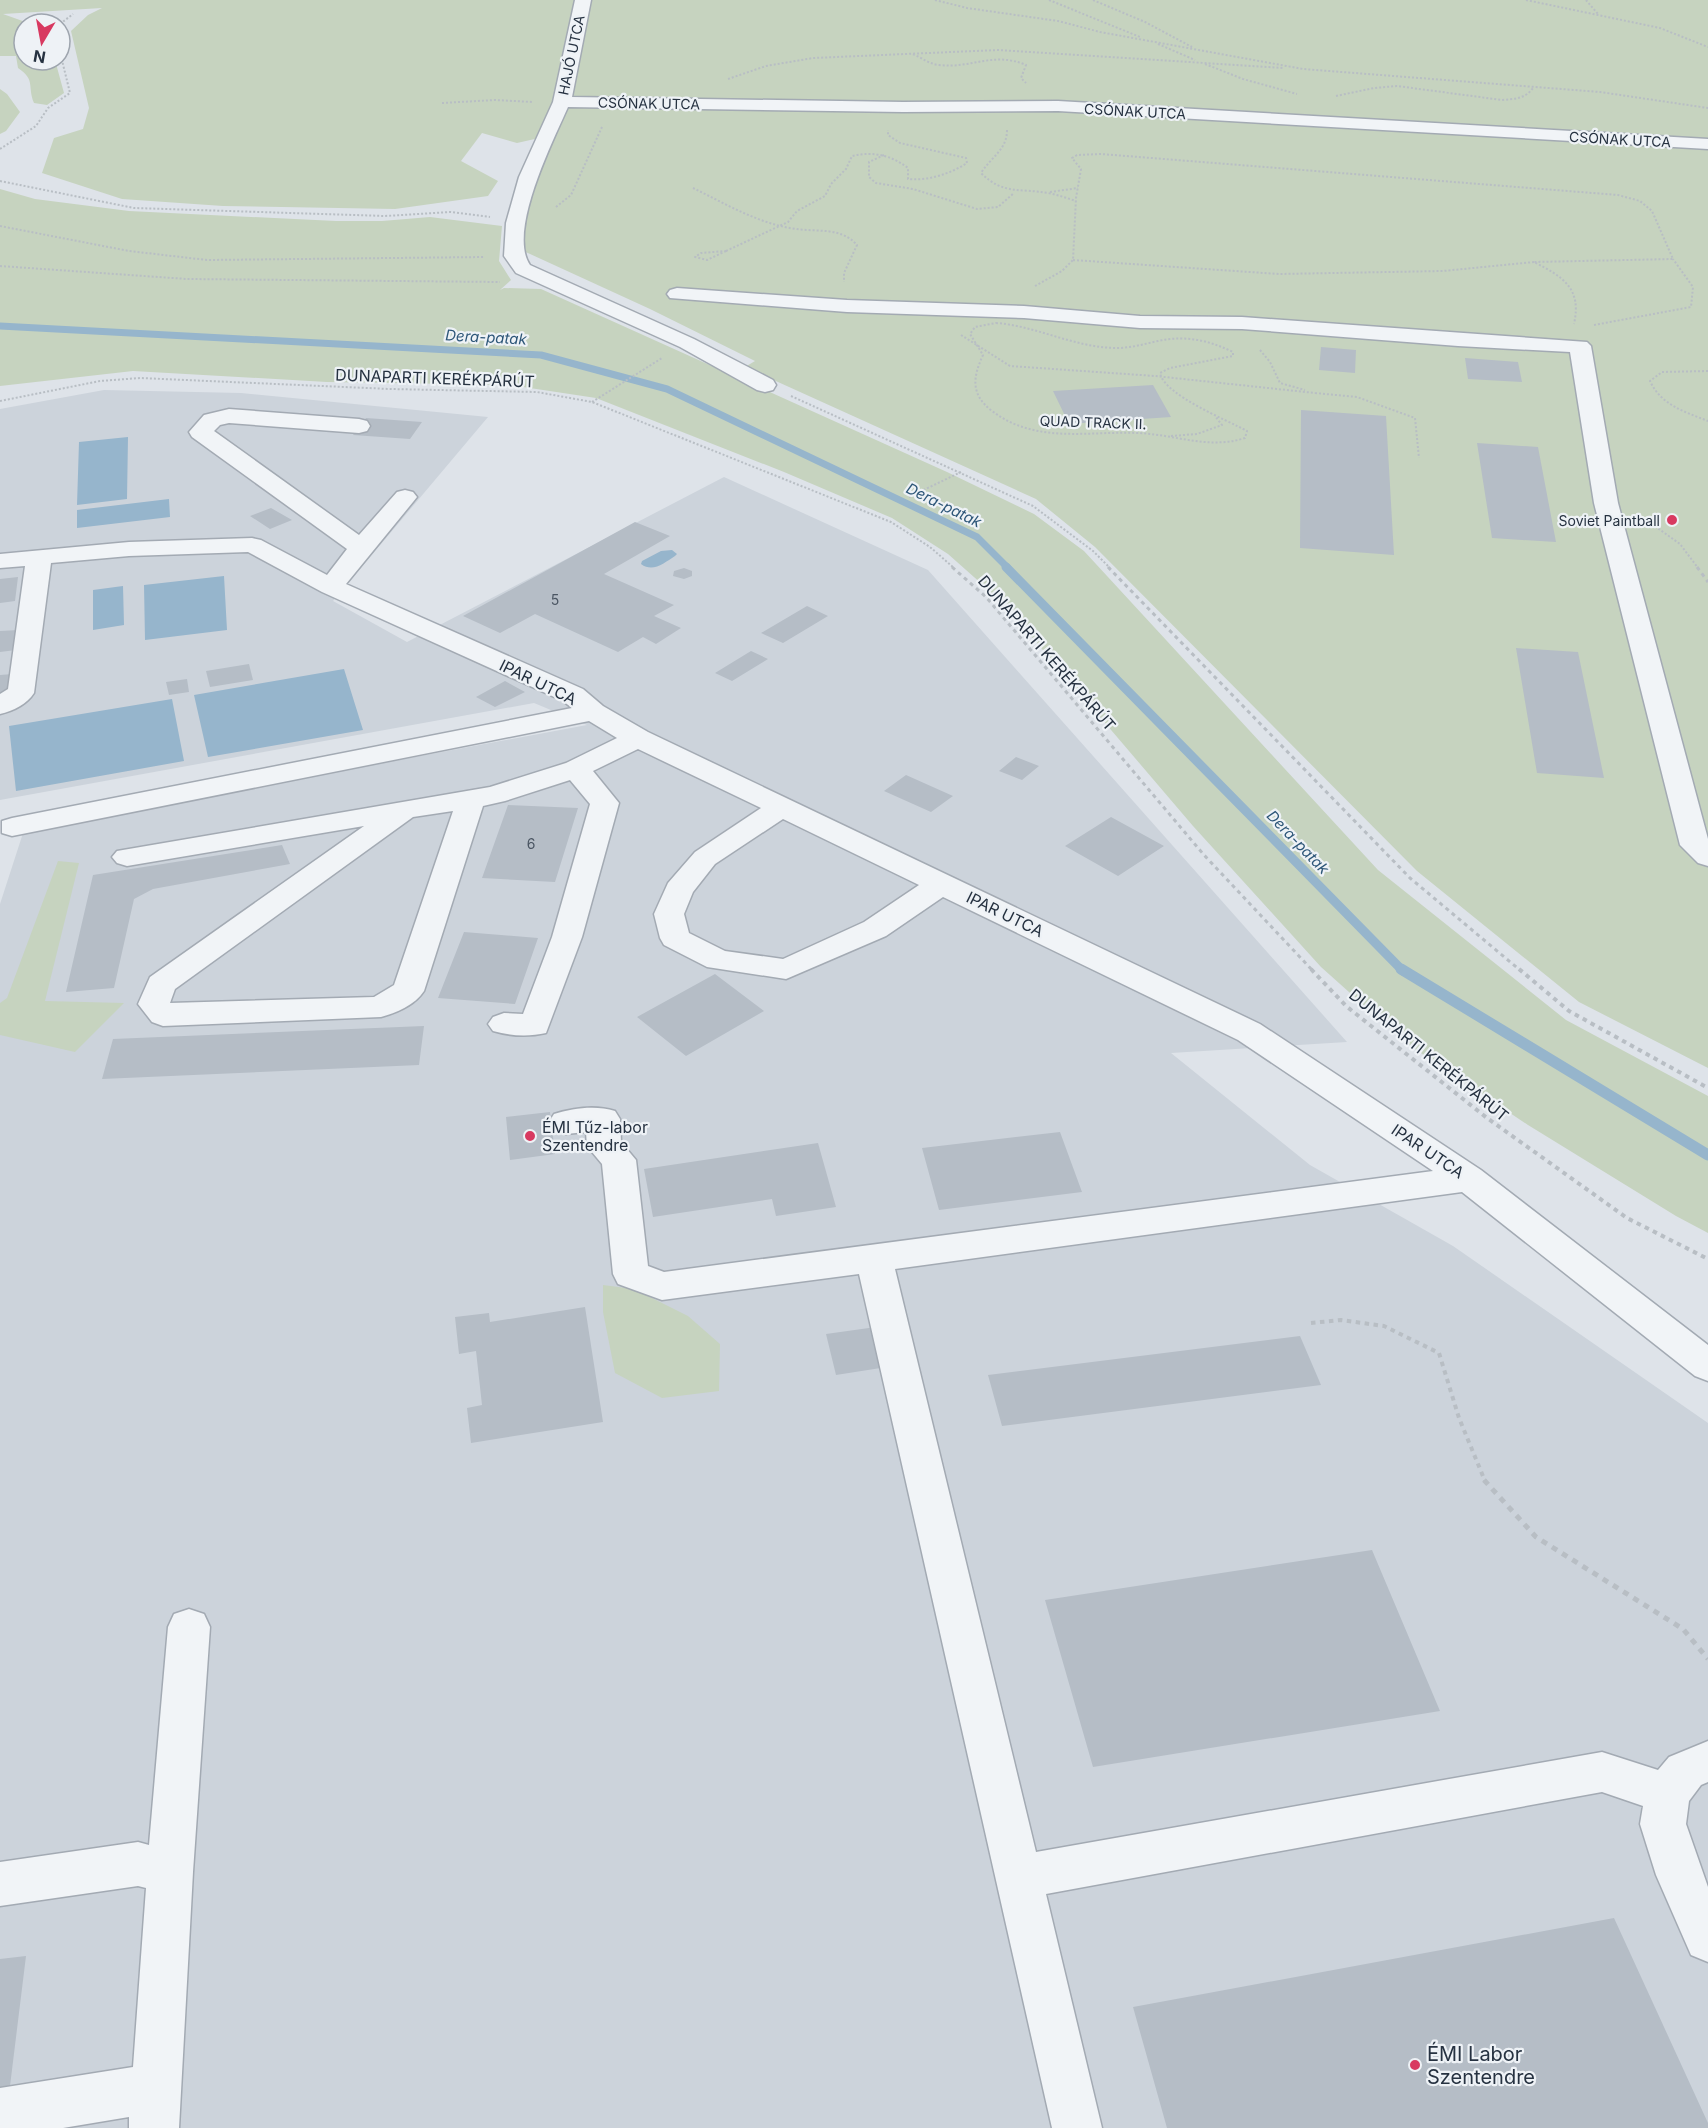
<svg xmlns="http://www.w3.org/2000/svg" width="1708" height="2128" font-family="Inter,sans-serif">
  <rect width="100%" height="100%" fill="#dee3e9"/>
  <path fill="#ccd3db" d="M 104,390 L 241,393 L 488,417 L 333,601 L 407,642 L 724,477 L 928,570 L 1347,1042 L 1171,1053 L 1310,1165 L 1453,1246 L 1708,1423 L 1708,2128 L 0,2128 L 0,904 L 24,830 L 587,725 L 534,703 L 0,800 L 0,409 Z"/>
  <path fill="#c6d3bf" d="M 0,0 L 1708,0 L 1708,143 L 1050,105 L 566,104 L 1033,109 L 1708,148 L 1708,1068 L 1579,1002 L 1417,871 L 1095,547 L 1036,499 L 745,367 L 755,361 L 650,309 L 517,248 L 548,136 L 517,143 L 482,133 L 461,161 L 498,181 L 488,196 L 395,209 L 223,206 L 122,199 L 42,173 L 54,138 L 83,129 L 89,108 L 71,31 L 88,15 L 102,8 L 3,14 L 31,24 L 24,24 L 24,60 L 55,60 L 64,93 L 47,105 L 34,103 C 27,86 36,80 18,68 L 16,56 L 0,56 Z
    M 0,89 L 7,94 L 20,112 L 6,131 L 0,134 Z
    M 0,189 L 35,199 L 129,211 L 336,221 L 382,221 L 430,217 L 502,226 L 499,261 L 511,280 L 500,290 L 504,288 L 541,289 L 947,472 L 1034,514 L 1084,551 L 1378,870 L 1566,1020 L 1708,1096 L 1708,1233 L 1676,1216 L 1528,1125 L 1406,1043 L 1321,967 L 1193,826 L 1001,601 L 948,554 L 892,518 L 784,472 L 596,398 L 510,385 L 327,382 L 133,371 L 0,386 Z
    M 58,861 L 79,863 L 45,1001 L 124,1003 L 75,1052 L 0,1035 L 0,1003 L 7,998 Z
    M 603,1285 L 634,1289 L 688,1316 L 720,1344 L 719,1391 L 662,1398 L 615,1373 L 603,1312 Z"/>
  <path fill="#96b5cc" d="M 128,437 L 127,499 L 77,505 L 79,442 Z
    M 169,499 L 170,517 L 77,528 L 77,510 Z
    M 672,550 L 677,554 L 675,556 C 664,563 653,573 641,564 L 642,561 L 661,551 Z
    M 224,576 L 227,630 L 145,640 L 144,585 Z
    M 123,586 L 124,625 L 93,630 L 93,590 Z
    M 344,669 L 363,730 L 208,757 L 194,695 Z
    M 172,699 L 184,761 L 16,791 L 9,726 Z"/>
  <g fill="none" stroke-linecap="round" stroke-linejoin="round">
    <path stroke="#96b5cc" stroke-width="7" d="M 0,326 L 541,355 L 667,389 L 977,537 L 1008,568"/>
    <path stroke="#96b5cc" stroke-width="9" d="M 1006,567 L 1403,971"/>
    <path stroke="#96b5cc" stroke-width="11" d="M 1401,969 L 1708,1155"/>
  </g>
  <path fill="#b5bdc6" d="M 1321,347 L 1356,350 L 1355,373 L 1319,370 Z
    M 1465,358 L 1518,362 L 1522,382 L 1468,379 Z
    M 1153,385 L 1171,417 L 1069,424 L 1053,391 Z
    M 1301,410 L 1386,416 L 1394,555 L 1300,548 Z
    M 366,418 L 422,422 L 410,439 L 353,435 Z
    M 1477,443 L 1538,447 L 1556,542 L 1492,538 Z
    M 271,508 L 292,520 L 270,529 L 250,516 Z
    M 635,522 L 670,536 L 604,574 L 674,605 L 654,616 L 681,628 L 656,644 L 643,637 L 618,652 L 535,614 L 500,633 L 463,616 Z
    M 684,568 L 692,571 L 692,576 L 684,579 L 673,576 L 674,571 Z
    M 18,577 L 15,601 L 0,603 L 0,579 Z
    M 807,606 L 828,616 L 783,643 L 761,633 Z
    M 19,630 L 16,650 L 0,652 L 0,631 Z
    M 1516,648 L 1578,652 L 1604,778 L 1537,773 Z
    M 751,651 L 768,659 L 732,681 L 715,673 Z
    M 249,664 L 253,680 L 210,687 L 206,671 Z
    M 13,674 L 11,693 L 0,694 L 0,675 Z
    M 187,679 L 189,692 L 169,695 L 166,682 Z
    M 505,681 L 525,692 L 495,707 L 476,697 Z
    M 1016,757 L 1039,766 L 1022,780 L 999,771 Z
    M 906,775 L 953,796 L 931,812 L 884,791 Z
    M 508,805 L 578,808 L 555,882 L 482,878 Z
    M 1111,817 L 1164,846 L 1118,876 L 1065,846 Z
    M 282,845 L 290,864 L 153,889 L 134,899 L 114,988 L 66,992 L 93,875 Z
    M 464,932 L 538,938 L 515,1004 L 438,998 Z
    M 715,974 L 764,1011 L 686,1056 L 637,1017 Z
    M 424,1026 L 419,1065 L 102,1079 L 113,1039 Z
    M 550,1112 L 555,1154 L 510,1160 L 506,1117 Z
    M 1060,1132 L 1082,1192 L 939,1210 L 922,1148 Z
    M 818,1143 L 836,1207 L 776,1216 L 772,1199 L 653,1217 L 644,1169 Z
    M 585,1307 L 603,1422 L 471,1443 L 467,1408 L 482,1405 L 476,1351 L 459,1354 L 455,1317 L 489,1313 L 490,1322 Z
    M 876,1327 L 887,1367 L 836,1375 L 826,1334 Z
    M 1300,1336 L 1321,1385 L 1002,1426 L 988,1375 Z
    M 1372,1550 L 1440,1711 L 1093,1767 L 1045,1600 Z
    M 1614,1918 L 1708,2123 L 1708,2128 L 1167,2128 L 1133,2007 Z
    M 26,1956 L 10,2086 L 0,2088 L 0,1959 Z"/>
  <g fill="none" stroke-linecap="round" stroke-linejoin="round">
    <defs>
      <path id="minor" d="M 575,0 L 591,0 L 572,97 L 903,102 L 1058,101 L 1708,139 L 1708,149 L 1058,111 L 903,112 L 568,107 C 553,141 507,232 530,265 L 694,339 L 773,380 L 776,385 L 773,390 L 765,392 L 757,390 L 680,347 L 516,273 L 504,256 L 506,223 L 519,177 L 553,102 Z
        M 677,288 L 847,300 L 1024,306 L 1140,316 L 1242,317 L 1587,342 L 1591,346 L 1618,503 L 1708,839 L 1708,866 L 1698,863 L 1680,845 L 1594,503 L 1570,352 L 1458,346 L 1242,329 L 1140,328 L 1024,318 L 847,312 L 670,298 L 667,294 L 670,290 Z
        M 229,409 L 359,419 L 367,421 L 370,426 L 367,431 L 359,433 L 229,423 L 220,425 L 214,431 L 359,535 L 397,492 L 405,490 L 413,492 L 417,497 L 413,502 L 346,584 L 583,689 L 603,706 L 648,732 L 1260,1024 L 1481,1170 L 1708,1345 L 1708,1381 L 1695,1376 L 1462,1192 L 895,1269 L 1036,1852 L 1602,1752 L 1658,1770 L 1669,1757 L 1708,1741 L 1708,1782 L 1701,1785 L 1689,1801 L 1686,1824 L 1708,1887 L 1708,1962 L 1691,1955 L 1656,1875 L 1640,1824 L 1643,1806 L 1602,1792 L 1046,1894 L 1102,2128 L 1052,2128 L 859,1274 L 662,1300 L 618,1284 L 613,1274 L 602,1164 L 587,1146 L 586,1132 L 566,1134 L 554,1130 L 549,1122 L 554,1114 C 573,1108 596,1105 615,1111 L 620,1119 L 621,1142 L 636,1160 L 648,1266 L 664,1272 L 1433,1171 L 1238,1040 L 943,897 L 886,936 L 786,979 L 707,967 L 664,945 L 660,938 L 654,914 L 668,883 L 695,852 L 761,808 L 638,749 L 593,771 L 619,803 L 582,937 L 546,1033 C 529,1037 510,1036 493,1031 L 488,1024 L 493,1017 L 504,1013 L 523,1014 L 552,937 L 590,804 L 570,780 L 505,801 L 483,806 L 424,991 C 415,1005 396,1013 381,1017 L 163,1026 L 152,1022 L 138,1004 L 150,977 L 364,826 L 127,866 L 117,863 L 112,857 L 117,851 L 490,787 L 566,763 L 617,738 L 589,721 L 12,836 L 2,833 L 2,821 L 12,818 L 572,708 L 563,701 L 322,592 L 248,552 L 129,556 L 51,563 L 34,693 C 27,704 13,711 0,714 L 0,694 L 8,689 L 25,566 L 0,568 L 0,554 L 129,542 L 252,538 L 261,540 L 327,575 L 347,549 L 192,437 L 189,432 L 204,415 ZM 453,811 L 394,985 L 374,997 L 170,1003 L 175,989 L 413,817 ZM 783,819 L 919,885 L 864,922 L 783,959 L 725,951 L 689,933 L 684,914 L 693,892 L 715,864 Z
        M 189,1609 L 204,1614 L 210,1627 L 193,1872 L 179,2128 L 129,2128 L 129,2117 L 63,2128 L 0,2128 L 0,2088 L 133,2067 L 146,1888 L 138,1886 L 0,1906 L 0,1862 L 138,1842 L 149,1845 L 168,1627 L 174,1614 Z"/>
    </defs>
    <use href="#minor" stroke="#a3aab3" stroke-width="3"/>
    <path stroke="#b8bec4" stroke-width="2" stroke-dasharray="2 2" stroke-linecap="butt" d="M 935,0 L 967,8 L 1058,21 L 1100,32 L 1303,69 L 1600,92 L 1708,108
      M 1049,0 L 1140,37
      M 1093,0 L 1145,22 L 1192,47
      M 1526,0 L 1660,28 L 1708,47
      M 1586,0 L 1598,14
      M 60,24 L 73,14
      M 1158,44 L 1195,60
      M 913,54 C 922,58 929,64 939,65 C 971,69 993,51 1026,65 L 1021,78 L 1026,83
      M 1205,64 L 1243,79 L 1297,94
      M 728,79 L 766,66 L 813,58 L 998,50 L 1284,68
      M 1336,96 L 1374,88 L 1397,86 L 1502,100 C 1514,99 1525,99 1533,88
      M 442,103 L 495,100 L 533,102
      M 1007,130 C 1007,150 991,157 981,173 C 1003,195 1020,188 1048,193 C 1058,195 1067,198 1076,201
      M 0,149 L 36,126 L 48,108 L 70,93 L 60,52
      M 884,155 L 869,162 L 869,177 L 876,183 L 913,189 L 977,209 L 998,207 L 1014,193
      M 0,181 L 134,208 L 385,216 L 451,212 L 490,217
      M 693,188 C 726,204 759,224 796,229 C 818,232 841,227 857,245 L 844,273 L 844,282
      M 1050,192 L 1078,188
      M 556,207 L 571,195 L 602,127
      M 0,226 L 129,251 L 207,260 L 485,257
      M 726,251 L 707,260 L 695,257 L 701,253 Z
      M 726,251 L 788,222 L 797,211 L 825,196 L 831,184 L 846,169 L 852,156 C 873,151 891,155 908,168 L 908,179 C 928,181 950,174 967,163 L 966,158 L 900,143 L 888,135 L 888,130
      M 1073,260 L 1279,274 L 1443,271 L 1534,262
      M 0,266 L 187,279 L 500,282
      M 1035,286 L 1062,271 L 1073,260 L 1076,198 L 1081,169 L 1072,158 L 1077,155 L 1101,154 L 1618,195 L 1640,201 L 1652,211 L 1673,259 L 1534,262 C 1563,277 1582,288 1574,324
      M 996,323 C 1037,326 1075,348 1117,348 C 1131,348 1144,344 1158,341 C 1185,335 1208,340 1233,352 L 1233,356 L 1170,368 L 1160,373 C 1164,395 1227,420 1247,431 L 1245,438 C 1208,450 1174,434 1137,433 C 1086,431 1036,444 992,411 C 970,394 973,377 983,355 L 970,334 L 975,327 Z
      M 1594,325 L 1691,307 L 1693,287 L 1673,259
      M 961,335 L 1010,366 L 1155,376 L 1315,393
      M 1260,350 L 1270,362 L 1280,383 L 1305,390
      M 1708,371 L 1662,372 L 1650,381 C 1661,405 1685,412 1708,421
      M 1315,393 L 1357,397 L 1415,418 L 1419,458
      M 791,396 L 1033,506 L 1093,551 L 1110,568
      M 0,401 L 100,381 L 140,378 L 390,389 L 537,392 L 592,402 L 891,522 L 930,547 L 954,568
      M 592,402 L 662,358
      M 1171,436 L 1197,434 L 1222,425 L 1215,416
      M 909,497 L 961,472
      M 1642,517 L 1680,544 L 1698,568"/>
    <path stroke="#b8bec4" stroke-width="3" stroke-dasharray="4 4" stroke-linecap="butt" d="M 952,567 L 986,597 L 1204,855 L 1313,971
      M 1108,567 L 1410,878 L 1521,971
      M 1697,567 L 1708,582"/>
    <path stroke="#b8bec4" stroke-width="4" stroke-dasharray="4.5 4.5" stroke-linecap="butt" d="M 1311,969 L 1346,1006 L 1487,1118 L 1627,1218 L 1708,1259
      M 1519,969 L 1569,1011 L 1708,1088
      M 1311,1323 L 1341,1320 L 1384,1326 L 1439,1353 L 1459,1418 L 1485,1481"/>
    <path stroke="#b8bec4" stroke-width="5" stroke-dasharray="6 6" stroke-linecap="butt" d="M 1484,1480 L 1536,1537 L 1683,1629 L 1708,1659"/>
    <use href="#minor" fill="#f1f4f7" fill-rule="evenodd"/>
  </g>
  <g fill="#d83960" stroke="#eef2f6" stroke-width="2">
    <circle cx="1672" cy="520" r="6"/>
    <circle cx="530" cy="1136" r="6"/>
    <circle cx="1415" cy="2065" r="6"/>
  </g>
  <g text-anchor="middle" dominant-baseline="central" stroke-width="4.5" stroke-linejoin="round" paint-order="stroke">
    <g font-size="14" fill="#263241" stroke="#eef2f6">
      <text transform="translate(571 55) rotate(-78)">HAJÓ UTCA</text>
      <text transform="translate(649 103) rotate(1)">CSÓNAK UTCA</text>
      <text transform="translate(1135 111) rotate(3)">CSÓNAK UTCA</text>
      <text transform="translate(1620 139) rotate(3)">CSÓNAK UTCA</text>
      <text transform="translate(1093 422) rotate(2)">QUAD TRACK II.</text>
    </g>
    <g font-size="14" fill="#263241" stroke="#eef2f6" text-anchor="end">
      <text x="1660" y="520">Soviet Paintball</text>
    </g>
    <g font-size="14" fill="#4a5562">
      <text x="555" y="599">5</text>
      <text x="531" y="843">6</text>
    </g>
    <g font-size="15" font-style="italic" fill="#2d5678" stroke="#eef2f6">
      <text transform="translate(486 337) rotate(3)">Dera-patak</text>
      <text transform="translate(944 505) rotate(26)">Dera-patak</text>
      <text transform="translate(1298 842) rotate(46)">Dera-patak</text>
    </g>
    <g font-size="16" fill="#263241" stroke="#eef2f6">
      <text transform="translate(435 378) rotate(2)">DUNAPARTI KERÉKPÁRÚT</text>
      <text transform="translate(1047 653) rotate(49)">DUNAPARTI KERÉKPÁRÚT</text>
      <text transform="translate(538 682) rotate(26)">IPAR UTCA</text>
      <text transform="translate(1005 914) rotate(26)">IPAR UTCA</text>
      <text transform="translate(1429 1055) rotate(39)">DUNAPARTI KERÉKPÁRÚT</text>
      <text transform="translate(1428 1151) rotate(34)">IPAR UTCA</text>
    </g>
    <g font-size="16" fill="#263241" stroke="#eef2f6" text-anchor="start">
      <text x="542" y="1127">ÉMI Tűz-labor<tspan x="542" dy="18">Szentendre</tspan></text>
    </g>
    <g font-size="20" fill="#263241" stroke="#eef2f6" text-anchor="start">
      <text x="1427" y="2054">ÉMI Labor<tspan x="1427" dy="23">Szentendre</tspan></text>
    </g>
  </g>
  <g transform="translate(42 42) rotate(190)"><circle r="28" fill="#eef2f6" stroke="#9ea5ae" stroke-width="1.5"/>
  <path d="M0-4.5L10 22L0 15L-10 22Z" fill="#d83960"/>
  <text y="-9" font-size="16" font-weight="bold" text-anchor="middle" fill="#263241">N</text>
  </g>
</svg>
